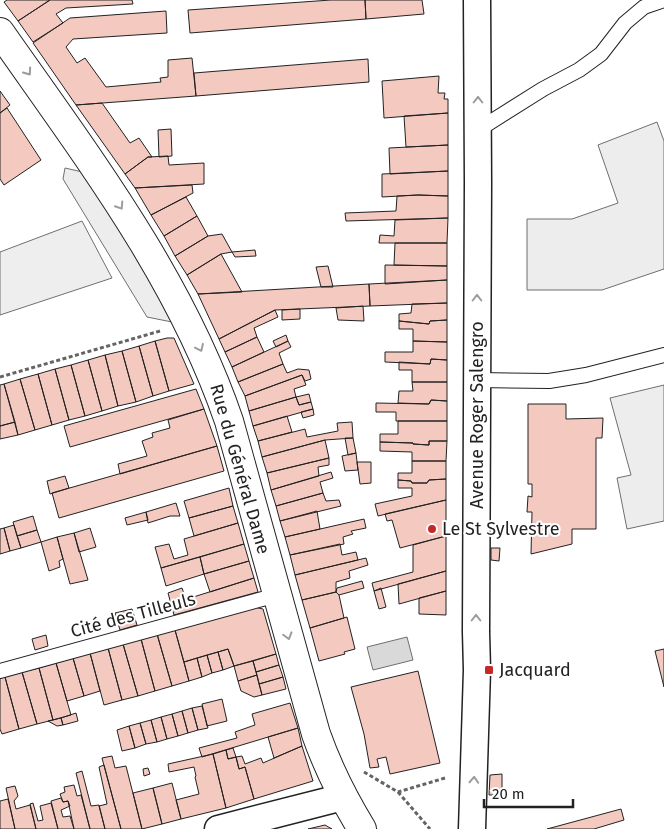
<svg xmlns="http://www.w3.org/2000/svg" width="664" height="829" font-family="'Fira Sans',sans-serif">
  <rect width="100%" height="100%" fill="#fff"/>
  <path fill="#eee" stroke="#6f6f6f" d="M 82,221 L 112,278 L 0,315 L 0,252 Z"/>
  <path fill="#ededed" stroke="#6f6f6f" d="M 657,122 L 664,141 L 664,269 L 602,290 L 527,290 L 527,219 L 572,219 L 618,203 L 598,145 Z
    M 65,168 L 87,173 L 177,323 L 147,317 L 63,179 Z
    M 664,385 L 664,521 L 627,529 L 617,478 L 631,475 L 610,398 Z"/>
  <path fill="#d9d9d9" stroke="#6f6f6f" d="M 407,637 L 413,660 L 373,670 L 367,647 Z"/>
  <path fill="#f3c9c0" stroke="#222" d="M 7,0 L 50,0 L 18,21 L 4,2 Z
    M 50,0 L 132,0 L 133,4 L 66,8 L 56,14 L 63,23 L 33,42 L 18,21 Z
    M 331,0 L 365,0 L 366,19 L 190,33 L 188,10 Z
    M 365,0 L 422,0 L 424,14 L 366,19 Z
    M 166,11 L 167,33 L 73,39 L 66,47 L 77,63 L 85,58 L 106,87 L 161,82 L 160,78 L 168,77 L 168,60 L 192,58 L 196,96 L 76,105 L 33,43 L 70,18 Z
    M 368,59 L 369,82 L 196,96 L 194,73 Z
    M 439,76 L 438,93 L 445,93 L 444,99 L 448,99 L 448,113 L 384,118 L 382,81 Z
    M 0,91 L 10,105 L 0,113 Z
    M 102,103 L 130,143 L 139,138 L 152,157 L 148,157 L 125,174 L 76,105 Z
    M 7,108 L 41,160 L 4,185 L 0,179 L 0,113 Z
    M 448,113 L 448,145 L 406,147 L 404,116 Z
    M 171,129 L 172,156 L 159,157 L 158,130 Z
    M 448,145 L 448,171 L 390,174 L 389,148 Z
    M 168,156 L 169,165 L 204,163 L 204,184 L 135,188 L 125,174 L 148,157 Z
    M 448,171 L 448,196 L 418,195 L 382,197 L 382,174 Z
    M 192,185 L 193,193 L 151,215 L 135,188 Z
    M 418,195 L 448,196 L 448,218 L 346,221 L 345,213 L 396,211 L 397,196 Z
    M 186,197 L 197,216 L 164,236 L 151,215 Z
    M 197,216 L 208,236 L 175,256 L 164,236 Z
    M 448,218 L 447,243 L 379,243 L 380,235 L 394,236 L 395,220 Z
    M 222,234 L 232,252 L 221,254 L 187,275 L 175,256 L 208,236 Z
    M 395,243 L 447,243 L 447,266 L 394,265 Z
    M 255,250 L 256,256 L 235,257 L 232,252 Z
    M 221,254 L 242,292 L 198,294 L 187,275 Z
    M 385,265 L 447,266 L 447,280 L 385,284 Z
    M 328,266 L 333,287 L 321,287 L 316,267 Z
    M 447,280 L 447,303 L 370,306 L 369,284 Z
    M 369,284 L 370,306 L 275,310 L 219,339 L 198,294 Z
    M 447,303 L 447,320 L 430,321 L 429,324 L 399,321 L 399,314 L 411,313 L 412,304 Z
    M 363,306 L 364,321 L 338,320 L 336,308 Z
    M 300,309 L 300,319 L 282,320 L 282,310 Z
    M 275,310 L 278,317 L 254,328 L 257,337 L 225,352 L 219,339 Z
    M 447,320 L 447,342 L 413,341 L 413,329 L 399,329 L 399,321 L 429,324 L 430,321 Z
    M 286,335 L 288,341 L 276,347 L 273,341 Z
    M 257,337 L 264,352 L 232,367 L 225,352 Z
    M 167,338 L 174,338 L 194,384 L 169,391 L 155,341 Z
    M 155,341 L 169,391 L 153,396 L 139,346 Z
    M 288,341 L 291,347 L 279,353 L 283,364 L 238,382 L 232,367 Z
    M 413,341 L 447,342 L 447,360 L 431,359 L 430,364 L 385,362 L 385,352 L 413,352 Z
    M 139,346 L 153,396 L 136,402 L 122,351 Z
    M 122,351 L 136,402 L 118,406 L 105,355 Z
    M 105,355 L 118,406 L 102,411 L 88,360 Z
    M 431,359 L 447,360 L 447,382 L 412,382 L 412,370 L 399,370 L 399,362 L 430,364 Z
    M 88,360 L 102,411 L 85,416 L 71,365 Z
    M 283,364 L 287,373 L 298,369 L 309,370 L 311,379 L 305,381 L 302,375 L 245,396 L 238,382 Z
    M 71,365 L 85,416 L 69,420 L 55,369 Z
    M 55,369 L 69,420 L 52,425 L 38,374 Z
    M 38,374 L 52,425 L 35,430 L 20,379 Z
    M 302,375 L 306,385 L 294,389 L 296,397 L 249,411 L 245,396 Z
    M 20,379 L 35,430 L 18,435 L 4,384 Z
    M 412,382 L 447,382 L 447,401 L 431,400 L 429,404 L 398,403 L 399,391 L 413,391 Z
    M 4,384 L 15,422 L 0,426 L 0,385 Z
    M 196,389 L 204,409 L 70,447 L 64,426 Z
    M 309,394 L 311,402 L 299,405 L 296,397 Z
    M 296,397 L 299,405 L 311,402 L 313,409 L 253,426 L 249,411 Z
    M 431,400 L 447,401 L 447,421 L 396,421 L 396,412 L 376,412 L 376,403 L 429,404 Z
    M 528,404 L 566,404 L 566,419 L 603,418 L 602,438 L 596,438 L 596,529 L 572,529 L 572,544 L 531,554 L 532,512 L 527,512 L 528,496 L 532,497 L 532,484 L 528,484 Z
    M 204,409 L 217,446 L 120,474 L 118,464 L 147,456 L 142,441 L 153,437 L 152,433 L 170,428 L 168,420 Z
    M 313,409 L 314,415 L 303,418 L 301,412 Z
    M 287,416 L 292,432 L 258,441 L 253,426 Z
    M 398,421 L 447,421 L 447,441 L 429,441 L 429,445 L 413,444 L 413,443 L 380,442 L 380,434 L 398,434 Z
    M 15,422 L 18,435 L 0,439 L 0,426 Z
    M 352,422 L 353,438 L 325,440 L 262,457 L 258,441 L 305,429 L 307,437 L 338,431 L 337,423 Z
    M 345,438 L 353,438 L 356,453 L 348,455 Z
    M 325,440 L 329,458 L 267,473 L 262,457 Z
    M 429,441 L 447,441 L 446,461 L 412,461 L 412,452 L 380,451 L 380,442 L 413,443 L 413,444 L 429,445 Z
    M 217,446 L 224,471 L 59,518 L 52,493 Z
    M 356,453 L 358,470 L 345,471 L 342,456 Z
    M 329,458 L 329,465 L 318,467 L 319,476 L 271,490 L 267,473 Z
    M 412,461 L 446,461 L 446,479 L 429,480 L 427,483 L 412,483 L 411,481 L 398,480 L 398,473 L 412,473 Z
    M 357,462 L 371,462 L 371,483 L 360,484 Z
    M 331,472 L 333,478 L 320,482 L 323,493 L 276,506 L 271,490 Z
    M 65,476 L 69,488 L 50,494 L 47,481 Z
    M 446,479 L 446,500 L 378,516 L 375,504 L 412,496 L 412,488 L 398,488 L 398,480 L 411,481 L 412,483 L 427,483 L 429,480 Z
    M 229,488 L 233,506 L 189,518 L 184,501 Z
    M 323,493 L 326,501 L 339,500 L 341,506 L 280,521 L 276,506 Z
    M 446,500 L 446,536 L 400,548 L 392,520 L 387,521 L 385,514 Z
    M 176,503 L 180,516 L 170,516 L 148,523 L 146,512 Z
    M 233,506 L 238,523 L 194,536 L 189,518 Z
    M 317,511 L 320,529 L 285,537 L 280,521 Z
    M 146,512 L 148,520 L 127,525 L 125,518 Z
    M 33,516 L 37,530 L 17,536 L 13,522 Z
    M 364,519 L 366,528 L 351,531 L 353,534 L 343,537 L 344,544 L 290,555 L 285,537 Z
    M 238,523 L 244,544 L 161,568 L 155,547 L 169,544 L 174,559 L 188,555 L 184,539 Z
    M 14,525 L 21,548 L 10,551 L 4,528 Z
    M 4,528 L 10,551 L 0,554 L 0,529 Z
    M 90,528 L 96,547 L 79,552 L 74,533 Z
    M 37,530 L 41,542 L 21,548 L 17,536 Z
    M 74,533 L 88,580 L 70,584 L 57,537 Z
    M 446,536 L 446,571 L 374,591 L 372,583 L 413,572 L 413,545 Z
    M 57,537 L 63,559 L 59,561 L 60,567 L 49,571 L 41,542 Z
    M 244,544 L 249,561 L 204,574 L 200,557 Z
    M 340,544 L 342,555 L 356,552 L 358,560 L 295,575 L 290,555 Z
    M 491,548 L 500,548 L 499,561 L 491,560 Z
    M 200,557 L 204,574 L 166,586 L 161,568 Z
    M 366,558 L 368,565 L 349,571 L 350,578 L 336,582 L 336,592 L 302,600 L 295,575 Z
    M 249,561 L 254,578 L 210,592 L 204,574 Z
    M 446,571 L 446,591 L 399,604 L 398,584 Z
    M 254,578 L 258,592 L 174,615 L 171,604 Z
    M 362,581 L 364,588 L 339,595 L 336,592 L 337,588 Z
    M 182,588 L 186,599 L 171,604 L 168,593 Z
    M 381,588 L 386,607 L 379,609 L 374,591 Z
    M 446,591 L 446,615 L 419,614 L 419,598 Z
    M 336,592 L 339,595 L 344,618 L 310,628 L 302,600 Z
    M 254,607 L 263,609 L 276,654 L 234,666 L 228,649 L 184,662 L 175,630 Z
    M 132,609 L 137,625 L 120,630 L 115,613 Z
    M 347,617 L 355,649 L 344,652 L 345,654 L 319,661 L 310,628 Z
    M 175,630 L 189,681 L 172,686 L 157,634 Z
    M 157,634 L 172,686 L 155,691 L 141,639 Z
    M 46,635 L 48,646 L 35,650 L 32,639 Z
    M 141,639 L 155,691 L 138,696 L 123,644 Z
    M 123,644 L 138,696 L 122,700 L 108,648 Z
    M 108,648 L 122,700 L 104,705 L 90,653 Z
    M 228,649 L 234,666 L 223,670 L 218,652 Z
    M 664,649 L 664,687 L 655,651 Z
    M 218,652 L 223,670 L 212,673 L 207,655 Z
    M 90,653 L 100,691 L 84,696 L 73,658 Z
    M 276,654 L 279,665 L 256,672 L 253,661 Z
    M 207,655 L 212,673 L 202,677 L 197,658 Z
    M 73,658 L 84,696 L 67,701 L 56,663 Z
    M 197,658 L 202,677 L 189,681 L 184,662 Z
    M 253,661 L 257,675 L 238,681 L 234,666 Z
    M 56,663 L 71,715 L 53,720 L 39,668 Z
    M 279,665 L 283,677 L 259,684 L 256,672 Z
    M 39,668 L 53,720 L 37,724 L 22,672 Z
    M 418,671 L 440,763 L 390,774 L 386,757 L 377,759 L 379,767 L 370,768 L 364,734 L 351,687 Z
    M 22,672 L 37,724 L 19,729 L 5,677 Z
    M 257,675 L 262,695 L 254,697 L 241,691 L 238,681 Z
    M 5,677 L 19,729 L 2,734 L 0,729 L 0,678 Z
    M 283,677 L 286,689 L 262,695 L 259,684 Z
    M 222,699 L 227,721 L 207,726 L 202,704 Z
    M 290,703 L 298,728 L 202,757 L 199,748 L 237,738 L 235,732 L 255,725 L 252,714 Z
    M 202,706 L 208,728 L 198,730 L 192,708 Z
    M 192,708 L 198,730 L 188,733 L 182,711 Z
    M 182,711 L 188,733 L 178,736 L 172,714 Z
    M 76,713 L 78,721 L 63,725 L 61,718 Z
    M 172,714 L 178,736 L 167,739 L 161,717 Z
    M 161,717 L 167,739 L 157,742 L 151,720 Z
    M 61,718 L 63,725 L 57,726 L 48,721 Z
    M 151,720 L 157,742 L 146,744 L 140,723 Z
    M 140,723 L 146,744 L 135,748 L 129,726 Z
    M 129,726 L 135,748 L 122,751 L 117,730 Z
    M 298,728 L 302,746 L 274,758 L 268,737 Z
    M 302,746 L 313,781 L 254,799 L 245,767 L 239,769 L 236,757 L 242,756 L 245,764 L 261,758 L 263,763 Z
    M 233,748 L 236,757 L 228,759 L 226,750 Z
    M 226,750 L 228,759 L 236,757 L 239,769 L 245,767 L 254,799 L 226,808 L 213,754 Z
    M 213,754 L 226,808 L 181,819 L 176,800 L 199,794 L 195,777 L 196,776 L 194,767 L 169,772 L 168,764 Z
    M 112,756 L 115,768 L 126,766 L 142,829 L 121,829 L 102,758 Z
    M 104,765 L 121,829 L 105,829 L 99,806 L 107,804 L 99,767 Z
    M 148,768 L 150,774 L 144,776 L 143,769 Z
    M 82,771 L 91,806 L 99,805 L 105,829 L 90,829 L 76,773 Z
    M 502,774 L 502,795 L 489,795 L 490,775 Z
    M 172,783 L 181,819 L 162,824 L 153,788 Z
    M 74,785 L 77,796 L 81,795 L 90,829 L 74,829 L 68,801 L 63,802 L 60,794 L 65,792 L 64,787 Z
    M 15,786 L 18,796 L 14,801 L 16,809 L 30,805 L 36,829 L 15,829 L 6,788 Z
    M 153,788 L 162,824 L 142,829 L 133,793 Z
    M 61,798 L 63,802 L 68,801 L 70,806 L 61,810 L 63,817 L 70,816 L 74,829 L 58,829 L 51,801 Z
    M 8,799 L 15,829 L 0,829 L 0,801 Z
    M 33,803 L 38,821 L 43,820 L 40,806 L 51,803 L 58,829 L 36,829 L 30,804 Z
    M 621,809 L 624,820 L 594,829 L 547,829 Z
    M 325,825 L 332,829 L 308,829 Z"/>
  <g fill="none" stroke-linecap="round" stroke-linejoin="round">
    <defs>
      <path id="lane" d="M 478,130 L 543,89 L 579,70 L 601,54 L 625,23 L 644,7 L 664,0
        M 477,380 L 549,381 L 586,375 L 664,355
        M 0,671 L 277,595"/>
      <path id="street" d="M 218,829 L 343,797
        M 472,829 L 477,670 L 476,632 L 478,183 L 477,0"/>
      <path id="secondary" d="M 0,32 C 86,155 180,277 229,421 L 316,734 C 328,768 343,798 362,829"/>
    </defs>
    <use href="#lane" stroke="#222" stroke-width="16"/>
    <use href="#street" stroke="#222" stroke-width="29"/>
    <use href="#secondary" stroke="#222" stroke-width="30"/>
    <path stroke="#646464" stroke-width="3" stroke-dasharray="4 2.5" stroke-linecap="butt" d="M 0,377 L 160,331
      M 364,772 L 398,792 L 445,778
      M 398,792 L 430,829"/>
    <use href="#lane" stroke="#fff" stroke-width="14"/>
    <use href="#street" stroke="#fff" stroke-width="26"/>
    <use href="#secondary" stroke="#fff" stroke-width="28"/>
  </g>
  <defs><path id="oneway-chevron" d="M-2-3.5L2.5 0L-2 3.5" fill="none" stroke-width="1.6" stroke-linecap="round" stroke-linejoin="round" transform="scale(1.25)"/></defs>
  <g stroke="#9c9c9c">
    <use href="#oneway-chevron" transform="translate(28 72) rotate(55)"/>
    <use href="#oneway-chevron" transform="translate(478 100) rotate(-90)"/>
    <use href="#oneway-chevron" transform="translate(120 206) rotate(57)"/>
    <use href="#oneway-chevron" transform="translate(477 298) rotate(-90)"/>
    <use href="#oneway-chevron" transform="translate(200 348) rotate(65)"/>
    <use href="#oneway-chevron" transform="translate(476 618) rotate(-90)"/>
    <use href="#oneway-chevron" transform="translate(288 636) rotate(74)"/>
    <use href="#oneway-chevron" transform="translate(474 780) rotate(-87)"/>
  </g>
  <g fill="#c62828" stroke="#fff" stroke-width="2">
    <circle cx="432" cy="529" r="5"/>
    <rect x="484" y="665" width="10" height="10" rx="2.5"/>
  </g>
  <g text-anchor="middle" dominant-baseline="central" stroke-width="4" stroke-linejoin="round" paint-order="stroke">
    <g font-size="18" fill="#222" stroke="#fff">
      <text transform="translate(477 415) rotate(-90)">Avenue Roger Salengro</text>
      <text transform="translate(240 469) rotate(74)">Rue du Général Dame</text>
      <text transform="translate(133 615) rotate(-15)">Cité des Tilleuls</text>
    </g>
    <g font-size="18" fill="#222" stroke="#fff" text-anchor="start">
      <text x="442" y="529">Le St Sylvestre</text>
      <text x="499" y="670">Jacquard</text>
    </g>
  </g>
  <path d="M484 799v8h89v-8" fill="none" stroke="#222222" stroke-width="2.5"/>
  <text x="492" y="799" font-size="15" fill="#222222" stroke="#ffffff" stroke-width="4" paint-order="stroke">20 m</text>
</svg>
